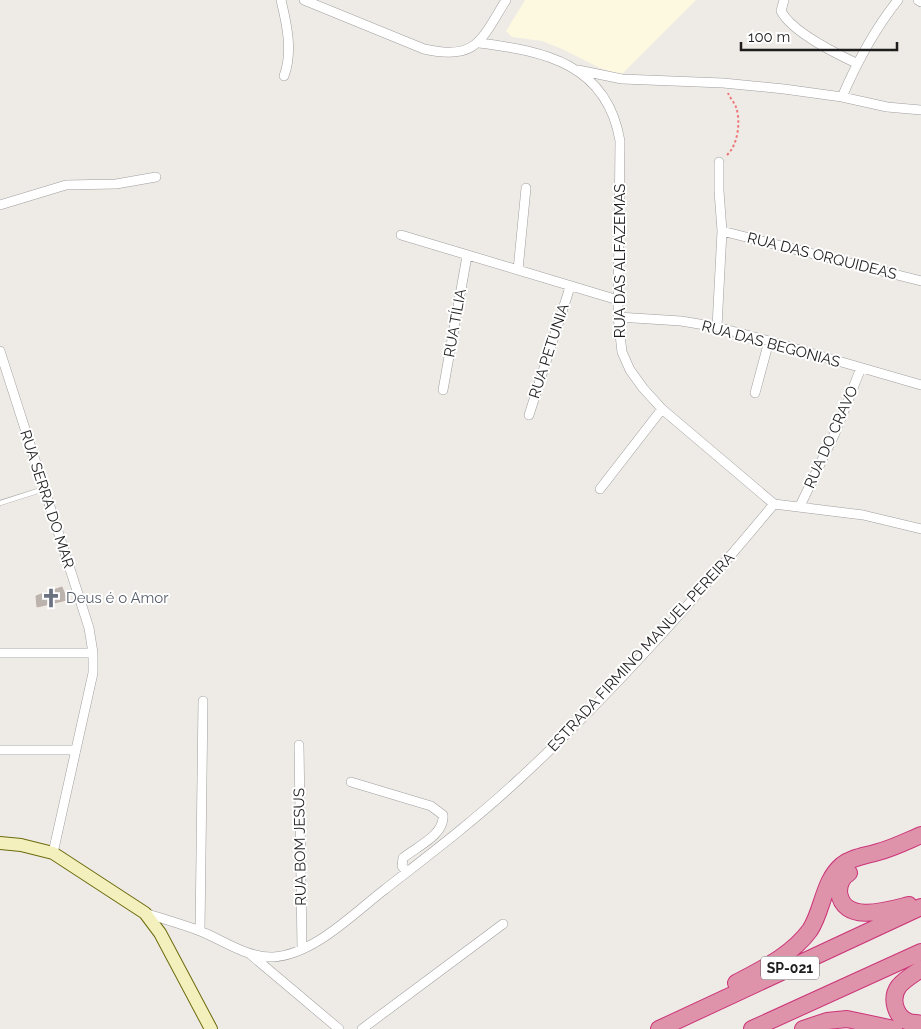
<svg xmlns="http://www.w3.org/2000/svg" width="921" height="1029" font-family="Raleway,sans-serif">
  <rect width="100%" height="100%" fill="#eeeae5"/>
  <path fill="#fcf9e0" d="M 525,0 L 696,0 L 621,75 L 600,68 L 562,49 L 542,41 L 512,37 L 506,31 Z"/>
  <path fill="#bbb3ae" stroke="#bfb0a9" d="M 62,587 L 67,600 L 37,607 L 36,596 Z"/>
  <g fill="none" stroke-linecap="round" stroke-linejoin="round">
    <defs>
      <path id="lane" d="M 0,503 L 44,489"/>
      <path id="street" d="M 281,0 C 287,25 293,52 284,76
        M 304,0 L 424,49 C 477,61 481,40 506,0
        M 784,0 L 781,11 C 792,32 835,53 856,63
        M 918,0 L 921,2
        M 479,43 C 545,51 607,64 620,141 L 618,317 L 622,352 L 630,370 L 643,388 L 662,409 L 774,504 L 863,515 L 921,529
        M 578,70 L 622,79 L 723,83 L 784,89 L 842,97 L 887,107 L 921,110
        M 842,97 C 857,62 874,30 898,0
        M 0,205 L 66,185 L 116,184 L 156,177
        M 722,231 L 921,281
        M 401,235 L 618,300
        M 518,270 L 526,188
        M 618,317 L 681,321 L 717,327 L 769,341 L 921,385
        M 717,327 L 722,231 L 719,191 L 719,162
        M 0,351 L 89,628 L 93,653 L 93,673 L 53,853
        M 443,390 L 467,256
        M 755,393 L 769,341
        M 529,415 L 570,287
        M 600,489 L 662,409
        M 800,506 L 835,433 L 861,368
        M 0,653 L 93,653
        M 299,745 L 302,949
        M 0,750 L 76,750
        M 351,782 L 431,806 L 443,815 C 445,835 416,847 403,858 L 402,866 L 407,872
        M 145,913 C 163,919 182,924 200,931 C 223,940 247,958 273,957 C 313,955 353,914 384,890 C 429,855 475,820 517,781 C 610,696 693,601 774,504
        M 200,931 L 203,701
        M 250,954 L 339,1029
        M 362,1029 L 503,924"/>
      <path id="secondary" d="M 0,843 L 21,845 L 53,853 L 145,913 L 160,933 L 211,1029"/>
      <path id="highway" d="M 849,873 C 842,877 839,884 839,892 C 843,925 889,910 909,905
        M 921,969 C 914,974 905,979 899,986 C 890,998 895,1017 909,1022 C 913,1023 917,1023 921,1024
        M 736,983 C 762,969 792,955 810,930 C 823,910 823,881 842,865 C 852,857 866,856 878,852 C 893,848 907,841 921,835
        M 659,1029 L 921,907
        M 752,1029 L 921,952
        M 803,1029 L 827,1021 L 847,1019 L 894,1029"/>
    </defs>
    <use href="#lane" stroke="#9f9f9f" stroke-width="5.5"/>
    <use href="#street" stroke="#9f9f9f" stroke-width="10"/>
    <use href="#secondary" stroke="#6c6b0e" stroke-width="14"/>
    <use href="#highway" stroke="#cb3478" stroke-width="18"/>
    <path stroke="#ed7778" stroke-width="2" stroke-dasharray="2.5 2.5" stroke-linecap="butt" d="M 727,155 C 738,145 741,121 736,107 C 734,102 730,98 728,93"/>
    <use href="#lane" stroke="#fff" stroke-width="4.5"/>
    <use href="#street" stroke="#fff" stroke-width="9"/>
    <use href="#secondary" stroke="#f4f0bd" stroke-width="12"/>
    <use href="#highway" stroke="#df93aa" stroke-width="16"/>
  </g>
  <defs>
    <symbol id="church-bare" viewBox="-9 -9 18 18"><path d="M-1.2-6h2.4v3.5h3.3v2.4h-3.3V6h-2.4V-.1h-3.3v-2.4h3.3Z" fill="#6b7280" stroke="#fff" stroke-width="2.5" paint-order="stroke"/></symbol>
  </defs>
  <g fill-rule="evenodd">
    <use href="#church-bare" x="37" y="584" width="28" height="28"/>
  </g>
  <g text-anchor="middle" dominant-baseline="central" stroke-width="4" stroke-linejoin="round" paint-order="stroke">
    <rect fill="#fff" stroke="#626262" stroke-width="1" x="761" y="956.5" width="58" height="23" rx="4"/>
    <g font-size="14" font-weight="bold" fill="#1e1e1e">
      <text x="790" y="968">SP-021</text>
    </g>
    <g font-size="15" fill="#1e1e1e" stroke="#fff">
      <text transform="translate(822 256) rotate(14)">RUA DAS ORQUIDEAS</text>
      <text transform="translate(620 261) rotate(-90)">RUA DAS ALFAZEMAS</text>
      <text transform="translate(455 323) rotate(-80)">RUA TÍLIA</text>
      <text transform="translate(771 344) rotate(15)">RUA DAS BEGONIAS</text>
      <text transform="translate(549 351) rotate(-72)">RUA PETUNIA</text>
      <text transform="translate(831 437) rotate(-66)">RUA DO CRAVO</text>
      <text transform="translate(47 499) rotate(72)">RUA SERRA DO MAR</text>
      <text transform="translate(641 652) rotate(-47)">ESTRADA FIRMINO MANUEL PEREIRA</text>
      <text transform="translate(300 847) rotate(-91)">RUA BOM JESUS</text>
    </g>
    <g font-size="15" fill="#5b616d" stroke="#fff" text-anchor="start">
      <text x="66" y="598">Deus é o Amor</text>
    </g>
  </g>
  <path d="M741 42v8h156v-8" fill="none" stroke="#1e1e1e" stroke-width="2.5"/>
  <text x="748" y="42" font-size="15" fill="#1e1e1e" stroke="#ffffff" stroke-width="4" paint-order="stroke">100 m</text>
</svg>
